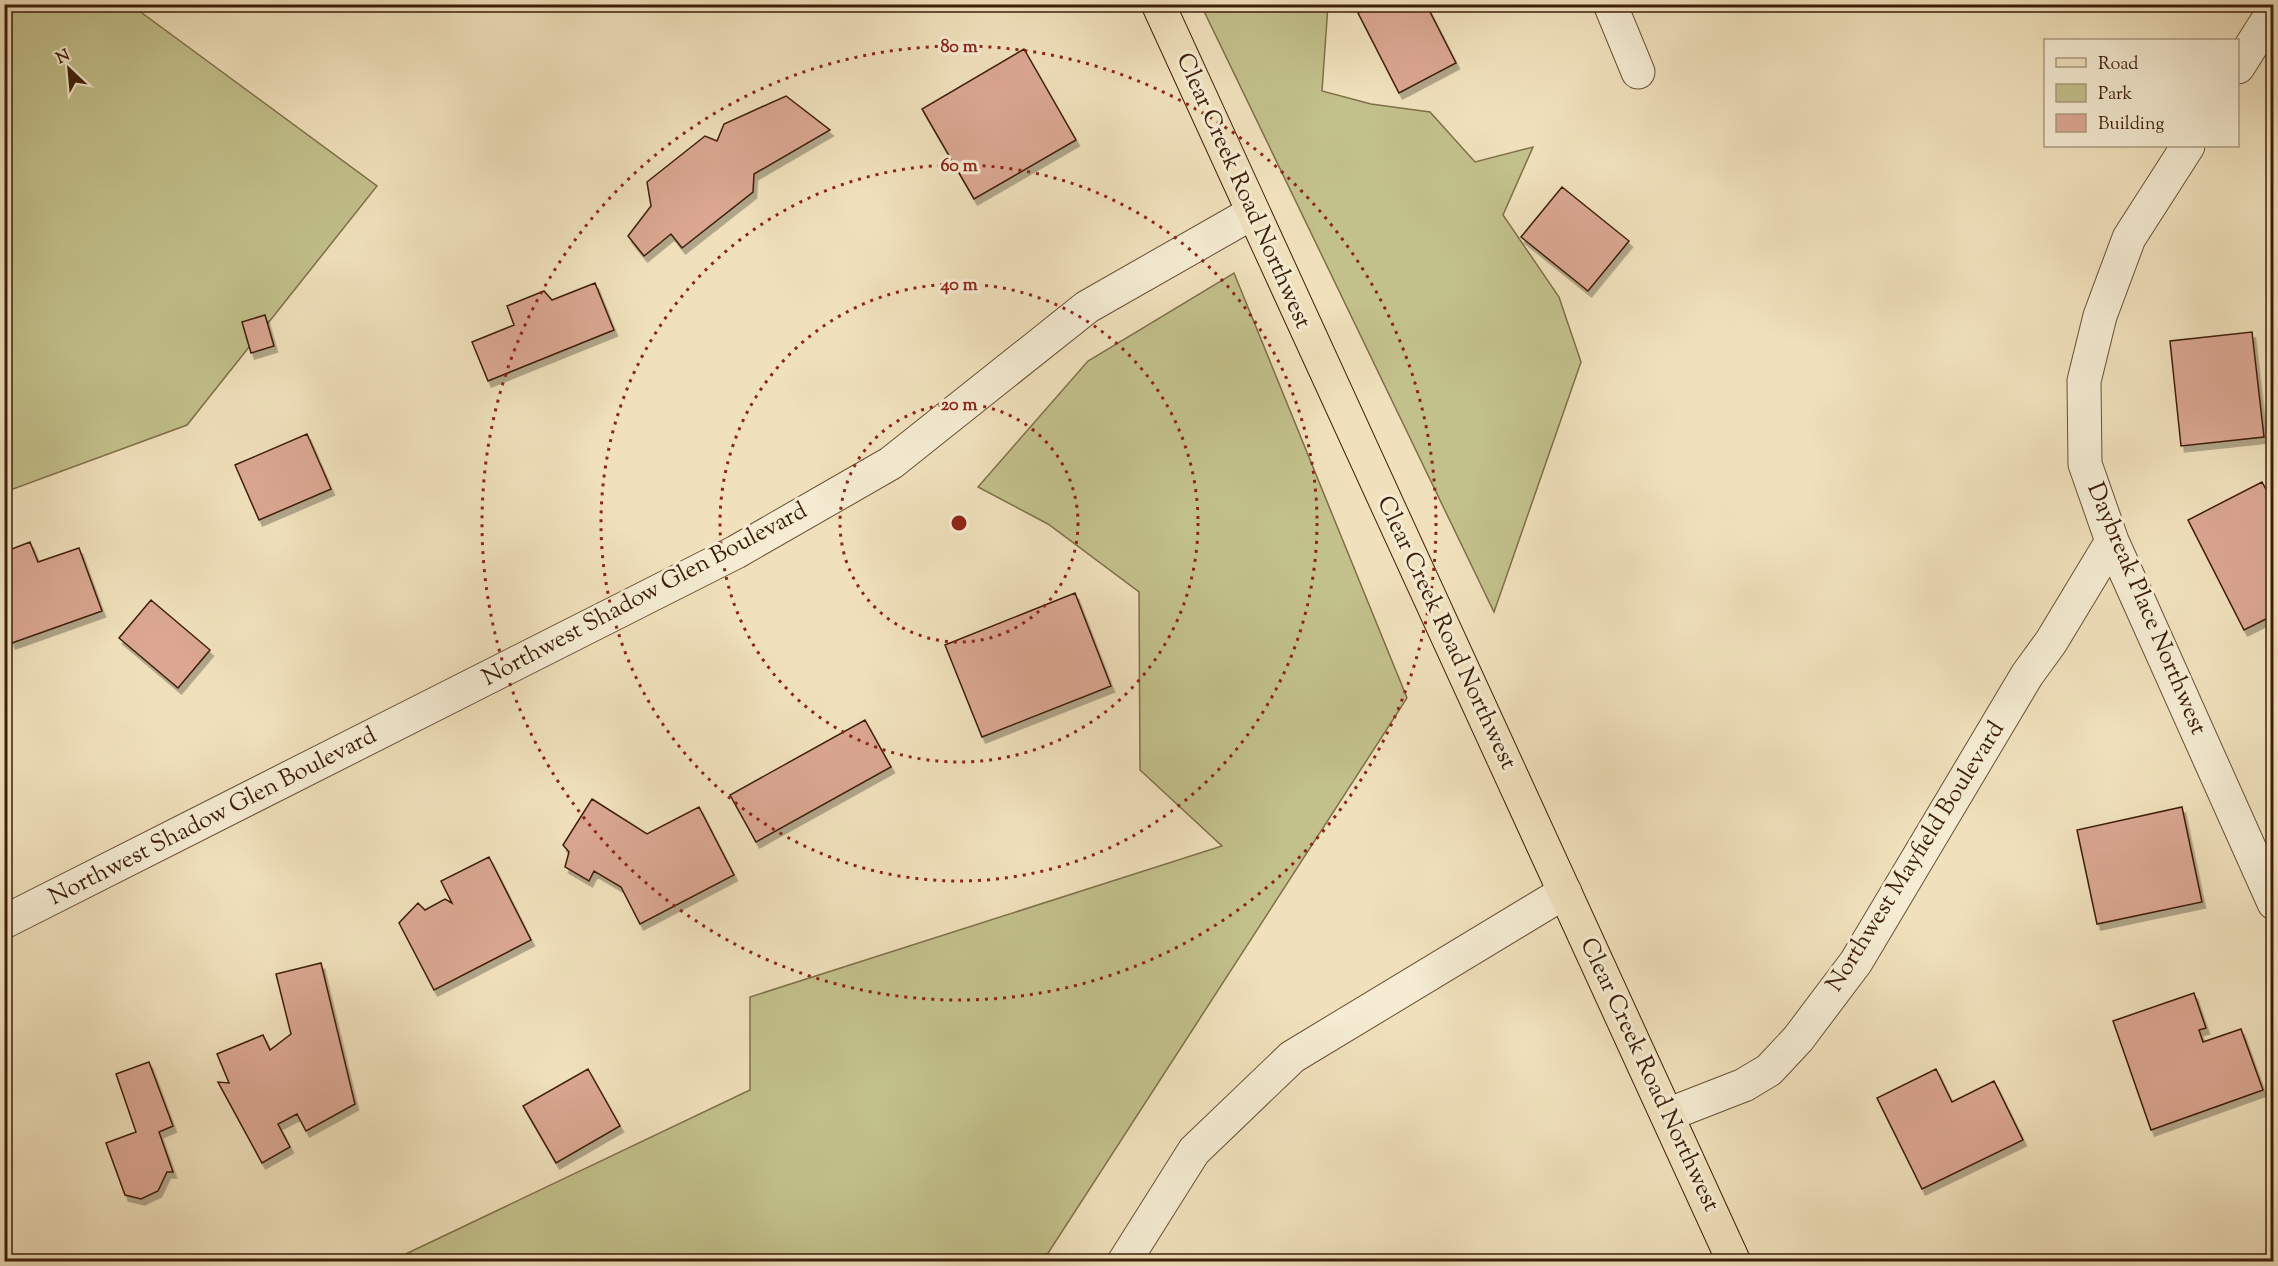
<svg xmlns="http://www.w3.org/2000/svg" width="2278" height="1266" font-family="'Sorts Mill Goudy',serif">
  <defs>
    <filter id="shadow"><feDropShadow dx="3.5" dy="6" stdDeviation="0" flood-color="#0004"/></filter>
  </defs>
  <rect width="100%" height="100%" fill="#f0e1bc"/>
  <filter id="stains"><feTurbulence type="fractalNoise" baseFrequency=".00333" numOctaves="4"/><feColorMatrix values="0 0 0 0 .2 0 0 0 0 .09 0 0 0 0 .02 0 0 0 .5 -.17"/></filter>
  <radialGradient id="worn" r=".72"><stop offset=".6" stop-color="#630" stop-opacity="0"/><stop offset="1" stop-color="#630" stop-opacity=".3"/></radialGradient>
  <path fill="#c2c08b" stroke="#806f4a" stroke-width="1.5" d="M 5,5 L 134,5 L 138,10 L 377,186 L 187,425 L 5,492 Z
    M 1201,5 L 1328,5 L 1322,91 L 1371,104 L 1430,112 L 1475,162 L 1533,147 L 1503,215 L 1559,297 L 1581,362 L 1494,612 Z
    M 1234,273 L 1407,698 L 1043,1261 L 391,1261 L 750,1090 L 750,997 L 1222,846 L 1140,770 L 1139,592 L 1048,524 L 978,487 L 1088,361 Z"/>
  <path fill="#dba792" stroke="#3e1e08" stroke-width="1.5" filter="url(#shadow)" d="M 1375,4 L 1426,4 L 1456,63 L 1399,93 L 1358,13 Z
    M 1024,49 L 1076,140 L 974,199 L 922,109 Z
    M 786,96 L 830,130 L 754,174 L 753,192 L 682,248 L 671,234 L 644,256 L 628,236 L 651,206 L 647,182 L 705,136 L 717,141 L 724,124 Z
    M 1562,187 L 1629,241 L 1588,291 L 1521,237 Z
    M 595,283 L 614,330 L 488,381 L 472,342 L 514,325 L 507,306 L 544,291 L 552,300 Z
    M 265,315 L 274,346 L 251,353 L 242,322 Z
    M 2252,332 L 2264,437 L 2181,446 L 2170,341 Z
    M 307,434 L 331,489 L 259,520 L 235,465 Z
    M 2262,482 L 2274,504 L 2274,615 L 2244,630 L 2188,520 Z
    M 30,542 L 38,562 L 79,548 L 102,611 L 12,643 L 4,623 L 4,552 Z
    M 1075,593 L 1111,686 L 982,737 L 945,645 Z
    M 151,600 L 210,650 L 178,688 L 119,638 Z
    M 865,720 L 891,767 L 756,842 L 730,795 Z
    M 592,799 L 647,834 L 699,807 L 734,875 L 640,924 L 621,887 L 594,871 L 589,881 L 565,867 L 569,852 L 563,845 Z
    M 2182,807 L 2202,902 L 2097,924 L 2077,830 Z
    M 489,857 L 531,940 L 434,990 L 399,923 L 418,903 L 425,910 L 445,899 L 452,903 L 441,881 Z
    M 321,963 L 355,1104 L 306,1131 L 297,1114 L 278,1124 L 290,1147 L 262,1163 L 218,1082 L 229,1083 L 217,1054 L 263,1035 L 270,1050 L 291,1034 L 276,974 Z
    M 2194,993 L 2206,1028 L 2199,1030 L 2203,1042 L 2241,1029 L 2263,1090 L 2151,1130 L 2113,1021 Z
    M 149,1062 L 173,1126 L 159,1132 L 173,1172 L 167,1172 L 158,1191 L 141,1199 L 125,1195 L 106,1143 L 136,1132 L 116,1074 Z
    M 588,1069 L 620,1126 L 556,1163 L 523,1106 Z
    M 1936,1069 L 1952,1102 L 1994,1081 L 2023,1140 L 1922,1189 L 1877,1098 Z"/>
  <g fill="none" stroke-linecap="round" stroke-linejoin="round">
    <defs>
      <path id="minor" d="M 1610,4 L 1638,72
        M 2238,67 L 2274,10
        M 2188,146 L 2129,238 L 2100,316 L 2084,381 L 2085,464 L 2112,541 L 2274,903
        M 4,922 L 736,552 L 891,463 L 1087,307 L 1252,213
        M 1667,1115 L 1744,1085 L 1769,1070 L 1798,1039 L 1856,962 L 2027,675 L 2051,642 L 2112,541
        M 1124,1262 L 1194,1151 L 1292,1057 L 1565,892"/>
      <path id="major" d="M 1158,4 L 1734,1262"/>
    </defs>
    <use href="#minor" stroke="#6a4f35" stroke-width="35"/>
    <use href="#major" stroke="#3e1e08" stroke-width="35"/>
    <use href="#minor" stroke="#f5ecd3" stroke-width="33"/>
    <use href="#major" stroke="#f0e1bc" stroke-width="33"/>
  </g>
  <g fill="none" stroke="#8f2418" stroke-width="3" stroke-dasharray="3 6">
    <circle cx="959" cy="523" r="119"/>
    <circle cx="959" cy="523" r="239"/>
    <circle cx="959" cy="523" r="358"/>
    <circle cx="959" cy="523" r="477"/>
  </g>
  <g text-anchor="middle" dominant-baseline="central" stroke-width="6" stroke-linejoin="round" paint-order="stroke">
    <g font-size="24" fill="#3e1e08" stroke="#f5ecd3">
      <text transform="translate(1243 191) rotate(66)">Clear Creek Road Northwest</text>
      <text transform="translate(645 595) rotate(-28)">Northwest Shadow Glen Boulevard</text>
      <text transform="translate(2146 609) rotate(67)">Daybreak Place Northwest</text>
      <text transform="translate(1446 633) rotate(65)">Clear Creek Road Northwest</text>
      <text transform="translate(213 817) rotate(-27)">Northwest Shadow Glen Boulevard</text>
      <text transform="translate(1916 857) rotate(-58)">Northwest Mayfield Boulevard</text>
      <text transform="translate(1649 1075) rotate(65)">Clear Creek Road Northwest</text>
    </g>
  </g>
  <circle cx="959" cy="523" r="9" fill="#8f2418" stroke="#f5ecd3" stroke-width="3"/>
  <g font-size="18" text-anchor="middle" font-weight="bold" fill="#8f2418" stroke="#f5ecd3" stroke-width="6" stroke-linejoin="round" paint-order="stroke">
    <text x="959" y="52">80 m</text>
    <text x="959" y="171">60 m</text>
    <text x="959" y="290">40 m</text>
    <text x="959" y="410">20 m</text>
  </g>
  <rect width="2278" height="1266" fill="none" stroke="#f0e1bc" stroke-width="24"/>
  <rect x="6" y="6" width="2266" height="1254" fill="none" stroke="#3e1e08" stroke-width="3"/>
  <rect x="12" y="12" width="2254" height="1242" fill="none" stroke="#3e1e08" stroke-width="1.5"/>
  <rect x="2044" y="39" width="195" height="108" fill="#f5ecd3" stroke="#ac9a82" stroke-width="1.5"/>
  <rect x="2056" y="58" width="30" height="9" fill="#f0e1bc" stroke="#ac9a82" stroke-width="1.5"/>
  <text x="2098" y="69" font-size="18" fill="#3e1e08">Road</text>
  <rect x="2056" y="84" width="30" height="18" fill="#c2c08b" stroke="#ac9a82" stroke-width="1.5"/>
  <text x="2098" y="99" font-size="18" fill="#3e1e08">Park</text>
  <rect x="2056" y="114" width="30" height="18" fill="#dba792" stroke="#ac9a82" stroke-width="1.5"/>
  <text x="2098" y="129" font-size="18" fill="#3e1e08">Building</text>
  <g transform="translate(69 69) rotate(334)" stroke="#f5ecd3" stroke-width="4.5" paint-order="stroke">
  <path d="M0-4.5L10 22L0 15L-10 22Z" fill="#3e1e08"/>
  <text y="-9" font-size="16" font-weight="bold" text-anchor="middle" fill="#3e1e08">N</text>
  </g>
  <rect width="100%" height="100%" filter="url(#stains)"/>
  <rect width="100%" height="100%" fill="url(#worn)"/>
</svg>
